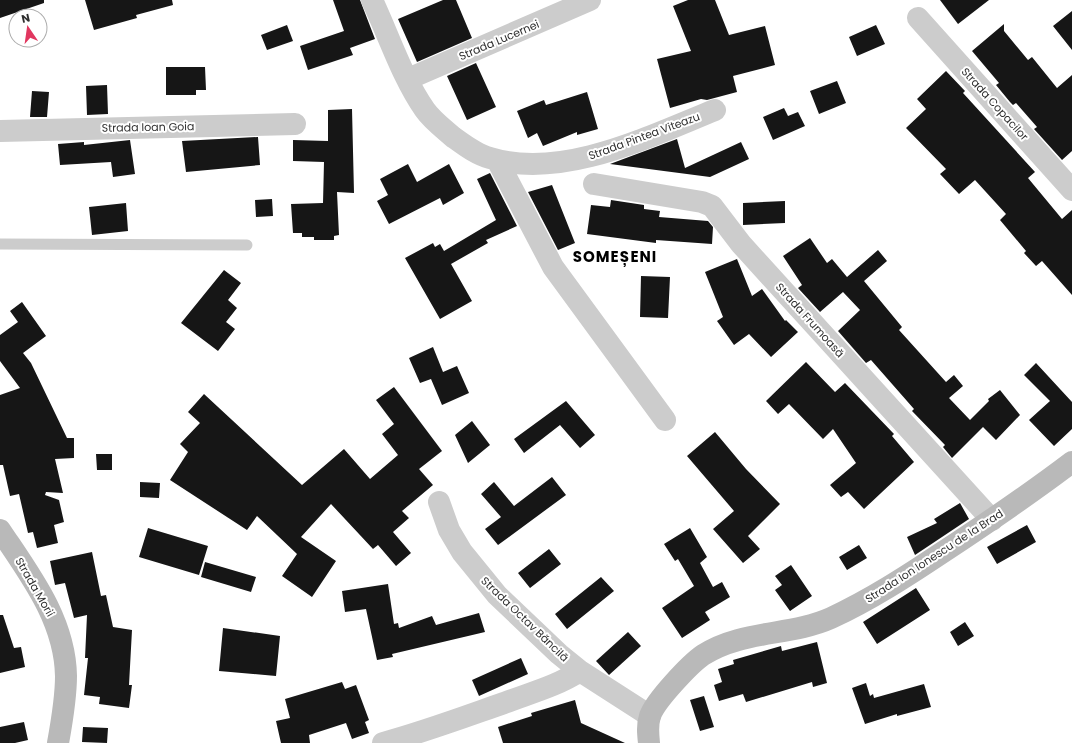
<svg xmlns="http://www.w3.org/2000/svg" width="1072" height="743" font-family="Poppins,sans-serif">
  <rect width="100%" height="100%" fill="#fff"/>
  <path fill="#161616" d="M 0,0 L 44,0 L 44,3 L 0,18 Z
    M 85,0 L 172,0 L 173,5 L 136,15 L 137,18 L 94,30 Z
    M 333,0 L 360,0 L 375,39 L 350,48 L 353,55 L 308,70 L 300,46 L 344,31 Z
    M 443,0 L 456,0 L 472,38 L 417,62 L 398,19 Z
    M 688,0 L 715,0 L 729,35 L 765,26 L 775,65 L 733,76 L 737,92 L 707,100 L 701,99 L 670,108 L 657,59 L 691,51 L 673,6 Z
    M 940,0 L 989,0 L 958,24 Z
    M 1072,11 L 1072,50 L 1053,26 Z
    M 1004,24 L 1004,31 L 1028,60 L 1032,57 L 1057,88 L 1072,75 L 1072,151 L 1062,160 L 1034,129 L 1037,127 L 1016,103 L 1013,105 L 1010,102 L 996,85 L 999,83 L 972,51 Z
    M 287,25 L 293,41 L 267,50 L 261,35 Z
    M 876,25 L 885,44 L 857,56 L 849,37 Z
    M 476,63 L 496,107 L 467,120 L 447,76 Z
    M 166,67 L 205,67 L 206,90 L 196,90 L 196,95 L 166,95 Z
    M 946,71 L 965,91 L 963,93 L 1035,172 L 1028,178 L 1062,219 L 1072,210 L 1072,295 L 1042,261 L 1036,266 L 1024,253 L 1026,251 L 1000,220 L 1006,214 L 975,180 L 959,194 L 940,174 L 946,169 L 906,128 L 926,109 L 917,99 Z
    M 837,81 L 846,103 L 819,114 L 810,91 Z
    M 107,85 L 108,114 L 87,115 L 86,86 Z
    M 32,91 L 49,92 L 47,117 L 30,117 Z
    M 587,92 L 598,129 L 577,135 L 577,132 L 543,146 L 537,133 L 528,138 L 517,111 L 544,100 L 546,105 Z
    M 784,108 L 788,116 L 798,112 L 805,126 L 773,140 L 763,117 Z
    M 352,109 L 354,193 L 337,192 L 339,235 L 334,236 L 334,240 L 314,240 L 314,237 L 302,237 L 302,233 L 293,233 L 291,204 L 323,203 L 324,162 L 293,161 L 293,140 L 328,141 L 328,110 Z
    M 258,137 L 260,165 L 186,172 L 182,141 Z
    M 677,139 L 685,168 L 741,142 L 749,159 L 710,177 L 610,164 Z
    M 130,140 L 135,174 L 113,177 L 111,162 L 60,165 L 58,144 L 84,142 L 84,145 Z
    M 408,164 L 417,182 L 449,164 L 464,193 L 443,205 L 440,198 L 389,224 L 377,201 L 388,195 L 380,179 Z
    M 490,173 L 517,226 L 486,240 L 488,243 L 451,264 L 472,301 L 440,319 L 405,258 L 433,243 L 435,247 L 440,244 L 444,251 L 496,220 L 477,179 Z
    M 552,185 L 575,243 L 558,250 L 528,192 Z
    M 272,199 L 273,216 L 256,217 L 255,200 Z
    M 611,200 L 644,205 L 644,209 L 660,211 L 659,217 L 708,221 L 713,227 L 712,244 L 656,240 L 656,243 L 587,234 L 591,205 L 610,207 Z
    M 785,201 L 785,223 L 743,225 L 743,203 Z
    M 126,203 L 128,231 L 92,235 L 89,207 Z
    M 810,238 L 827,263 L 832,259 L 847,277 L 878,250 L 887,261 L 864,281 L 902,327 L 899,330 L 946,382 L 954,375 L 963,386 L 949,398 L 970,420 L 989,401 L 988,399 L 1000,390 L 1020,415 L 996,440 L 983,427 L 952,458 L 943,447 L 945,445 L 912,411 L 914,409 L 871,360 L 866,363 L 838,331 L 860,310 L 843,292 L 820,312 L 798,288 L 802,285 L 783,256 Z
    M 737,259 L 752,296 L 762,289 L 785,321 L 786,320 L 798,332 L 771,357 L 749,334 L 734,345 L 717,321 L 723,317 L 705,272 Z
    M 224,270 L 241,283 L 228,300 L 237,308 L 226,322 L 235,329 L 218,351 L 181,323 Z
    M 641,276 L 670,277 L 668,318 L 640,317 Z
    M 22,302 L 46,336 L 23,353 L 31,363 L 67,438 L 74,438 L 74,458 L 55,459 L 63,493 L 46,492 L 45,495 L 59,500 L 64,522 L 54,525 L 58,543 L 37,548 L 33,532 L 28,533 L 19,494 L 10,496 L 3,465 L 0,465 L 0,395 L 20,388 L 0,361 L 0,335 L 18,322 L 10,311 Z
    M 433,347 L 443,372 L 457,366 L 469,393 L 442,405 L 431,379 L 420,383 L 409,358 Z
    M 806,362 L 835,392 L 845,383 L 894,434 L 892,436 L 914,462 L 864,509 L 848,492 L 841,497 L 830,485 L 856,463 L 833,429 L 823,439 L 789,404 L 778,414 L 766,401 Z
    M 1036,363 L 1072,402 L 1072,429 L 1054,446 L 1029,420 L 1050,401 L 1024,375 Z
    M 394,387 L 442,451 L 419,469 L 433,485 L 402,511 L 409,518 L 393,532 L 411,553 L 396,566 L 378,545 L 373,549 L 331,504 L 301,537 L 336,561 L 312,597 L 282,576 L 297,554 L 257,516 L 247,530 L 170,480 L 188,452 L 180,444 L 200,423 L 188,412 L 204,394 L 302,485 L 344,449 L 370,479 L 398,455 L 382,434 L 394,424 L 376,400 Z
    M 566,401 L 595,435 L 580,448 L 560,425 L 524,453 L 514,439 Z
    M 472,421 L 490,445 L 468,463 L 455,435 Z
    M 715,432 L 746,469 L 780,504 L 748,536 L 760,549 L 743,563 L 713,529 L 734,511 L 687,456 Z
    M 96,454 L 112,454 L 112,470 L 97,470 Z
    M 552,477 L 566,495 L 498,545 L 485,529 L 501,517 L 481,494 L 494,482 L 514,506 Z
    M 140,482 L 160,483 L 159,498 L 140,497 Z
    M 960,503 L 969,519 L 915,555 L 907,537 L 937,523 L 934,519 Z
    M 1027,525 L 1036,542 L 997,564 L 987,547 Z
    M 148,528 L 208,546 L 199,575 L 139,557 Z
    M 690,528 L 707,557 L 700,563 L 713,587 L 722,582 L 730,597 L 705,612 L 710,620 L 682,638 L 662,608 L 694,586 L 678,559 L 675,561 L 664,544 Z
    M 859,545 L 867,558 L 847,570 L 839,557 Z
    M 549,549 L 561,564 L 530,588 L 518,573 Z
    M 92,552 L 101,596 L 106,595 L 113,627 L 132,630 L 129,685 L 132,685 L 129,708 L 99,704 L 100,697 L 84,695 L 88,658 L 85,658 L 87,615 L 74,618 L 65,583 L 55,585 L 50,561 Z
    M 205,562 L 256,577 L 251,592 L 201,577 Z
    M 791,565 L 812,596 L 790,611 L 775,590 L 782,585 L 775,576 Z
    M 601,577 L 614,591 L 567,629 L 555,614 Z
    M 388,584 L 394,624 L 398,623 L 399,628 L 432,616 L 436,625 L 479,613 L 485,632 L 392,654 L 393,657 L 377,660 L 366,609 L 345,612 L 342,591 Z
    M 916,588 L 930,610 L 877,644 L 863,622 Z
    M 0,615 L 3,615 L 14,648 L 21,647 L 25,667 L 0,673 Z
    M 965,622 L 974,636 L 958,646 L 950,632 Z
    M 223,628 L 280,636 L 276,676 L 219,671 Z
    M 628,632 L 641,646 L 609,675 L 596,661 Z
    M 817,642 L 827,683 L 813,687 L 812,682 L 746,702 L 743,694 L 719,701 L 714,685 L 722,682 L 718,669 L 734,664 L 733,660 L 781,646 L 782,651 Z
    M 521,658 L 528,674 L 479,696 L 472,680 Z
    M 342,682 L 345,689 L 356,685 L 369,720 L 365,722 L 369,733 L 352,739 L 346,723 L 309,735 L 310,743 L 281,743 L 276,721 L 290,718 L 285,699 Z
    M 866,683 L 870,696 L 873,694 L 874,698 L 924,684 L 931,707 L 897,716 L 897,714 L 865,724 L 852,688 Z
    M 704,696 L 714,727 L 700,731 L 690,700 Z
    M 575,700 L 581,723 L 625,743 L 503,743 L 498,727 L 532,716 L 531,713 Z
    M 24,722 L 28,740 L 15,743 L 0,743 L 0,727 Z
    M 83,727 L 108,728 L 107,743 L 82,742 Z"/>
  <g fill="none" stroke-linecap="round" stroke-linejoin="round">
    <path stroke="#ccc" stroke-width="11" d="M 0,244 L 247,245"/>
    <path stroke="#ccc" stroke-width="22" d="M 372,0 C 389,36 402,77 425,110 C 432,120 444,129 453,137 C 464,145 477,155 490,158 C 562,180 648,137 715,110
      M 918,18 L 1072,190
      M 408,79 L 590,0
      M 0,131 L 295,124
      M 497,160 L 553,267 L 665,420
      M 594,184 L 702,202 L 712,206 L 741,244 L 992,520
      M 439,502 L 449,530 L 462,552 L 497,595 L 559,654 L 580,671 L 650,716
      M 383,743 C 424,732 464,717 504,703 C 530,693 557,686 580,671"/>
    <path stroke="#b9b9b9" stroke-width="22" d="M 0,530 C 30,575 65,620 66,676 C 66,698 62,721 58,743
      M 649,743 C 648,734 647,725 650,716 C 655,701 690,664 703,655 C 742,630 791,636 831,618 C 870,600 907,576 943,552 C 987,523 1030,494 1072,462"/>
  </g>
  <g text-anchor="middle" dominant-baseline="central" stroke-width="4" stroke-linejoin="round" paint-order="stroke">
    <g font-size="11" fill="#2f2f2f" stroke="#fff">
      <text transform="translate(499 40) rotate(-23)">Strada Lucernei</text>
      <text transform="translate(995 104) rotate(48)">Strada Copacilor</text>
      <text transform="translate(148 127) rotate(-1)">Strada Ioan Goia</text>
      <text transform="translate(644 136) rotate(-20)">Strada Pintea Viteazu</text>
      <text transform="translate(810 320) rotate(48)">Strada Frumoasă</text>
      <text transform="translate(934 556) rotate(-33)">Strada Ion Ionescu de la Brad</text>
      <text transform="translate(35 587) rotate(60)">Strada Morii</text>
      <text transform="translate(525 619) rotate(44)">Strada Octav Băncilă</text>
    </g>
    <g font-size="15" font-weight="bold" letter-spacing="1" fill="#000" stroke="#fff">
      <text x="615" y="256">SOMEȘENI</text>
    </g>
  </g>
  <g transform="translate(28 28) rotate(347)"><circle r="19" fill="#ffffff" stroke="#acacac"/>
  <path d="M0-3L7 15L0 10L-7 15Z" fill="#e1365f"/>
  <text y="-6" font-size="11" font-weight="bold" text-anchor="middle" fill="#2f2f2f">N</text>
  </g>
</svg>
